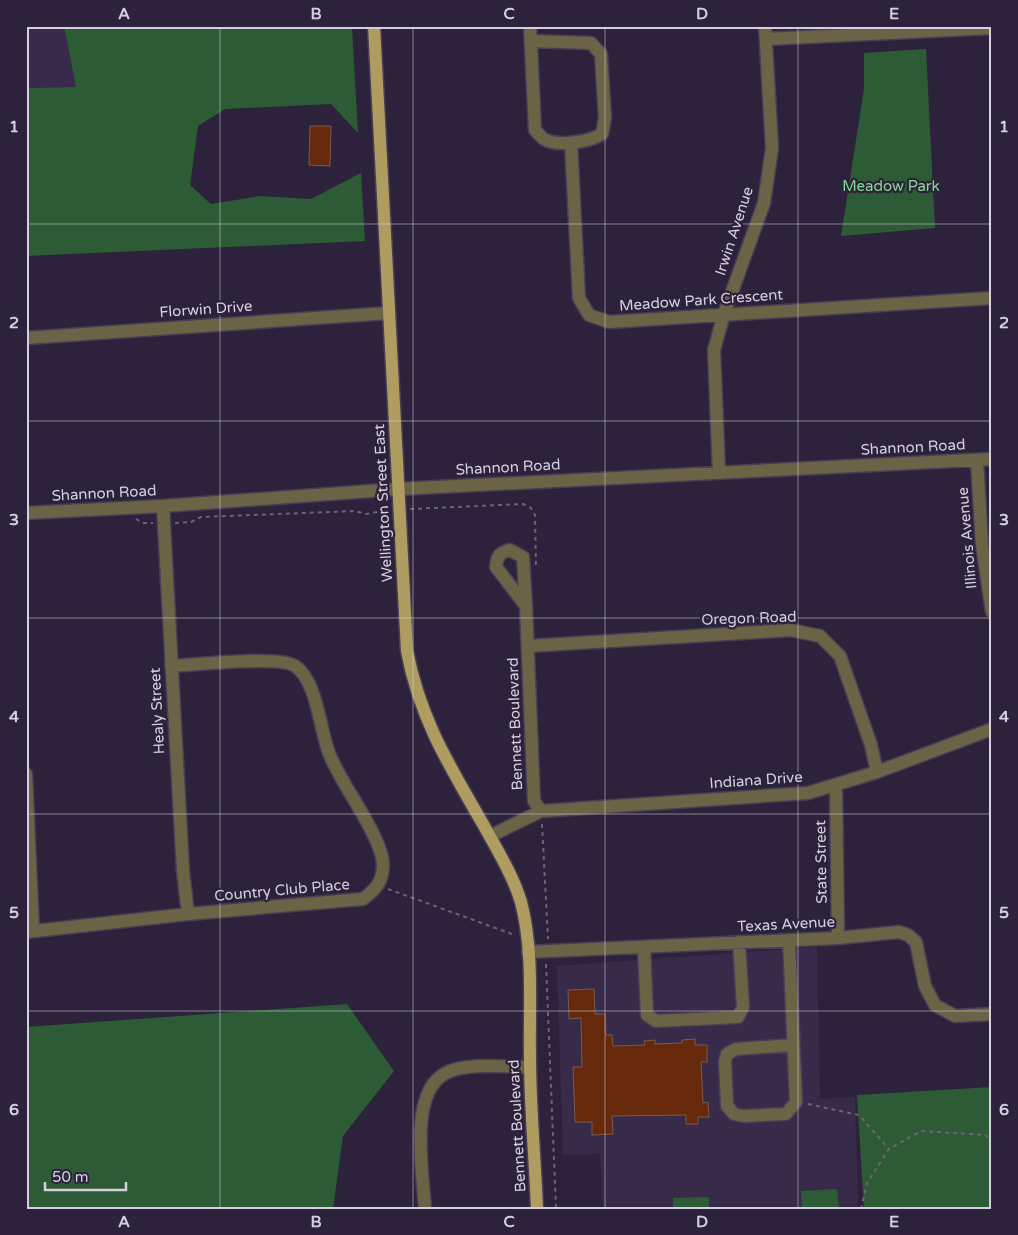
<svg xmlns="http://www.w3.org/2000/svg" width="1018" height="1235" font-family="'Varela Round',sans-serif">
  <rect width="100%" height="100%" fill="#2d223b"/>
  <path fill="#382a49" d="M 26,26 L 64,26 L 76,87 L 26,88 Z
    M 817,947 L 820,1099 L 855,1097 L 858,1209 L 603,1209 L 600,1154 L 563,1155 L 557,966 Z"/>
  <path fill="#2d5b35" d="M 64,26 L 352,26 L 358,133 L 331,104 L 225,109 L 198,126 L 190,185 L 211,204 L 260,196 L 311,199 L 361,173 L 365,241 L 26,256 L 26,88 L 76,87 Z
    M 926,49 L 935,228 L 841,236 L 864,89 L 864,53 Z
    M 347,1004 L 394,1071 L 343,1136 L 333,1209 L 26,1209 L 26,1027 Z
    M 992,1087 L 992,1209 L 864,1209 L 857,1095 Z
    M 837,1189 L 839,1209 L 802,1209 L 801,1191 Z
    M 709,1197 L 709,1209 L 673,1209 L 673,1198 Z"/>
  <path fill="#67290c" stroke="#7a5a4e" d="M 310,126 L 331,126 L 330,166 L 309,165 Z
    M 594,989 L 595,1014 L 605,1014 L 606,1035 L 612,1035 L 613,1046 L 645,1045 L 644,1041 L 655,1040 L 655,1044 L 682,1043 L 682,1040 L 695,1039 L 695,1045 L 707,1045 L 707,1062 L 701,1062 L 703,1103 L 708,1102 L 709,1117 L 698,1117 L 698,1124 L 686,1124 L 686,1115 L 612,1116 L 613,1134 L 592,1135 L 592,1122 L 575,1122 L 573,1067 L 582,1067 L 581,1018 L 569,1019 L 568,990 Z"/>
  <g fill="none" stroke-linecap="round" stroke-linejoin="round">
    <defs>
      <path id="minor" d="M 530,26 L 535,130 C 538,133 541,137 544,139 C 557,147 589,142 602,134 L 605,118 L 601,54 L 591,43 L 531,41
        M 766,39 L 992,28
        M 571,143 L 579,298 L 589,315 L 609,322 L 992,298
        M 26,338 L 389,313
        M 977,460 L 982,545 L 992,612
        M 719,473 L 714,350 L 724,314 L 764,203 L 772,148 L 765,26
        M 163,506 L 183,871 L 188,914
        M 26,513 L 163,506 L 398,489 L 992,459
        M 526,606 L 523,557 L 510,550 C 499,553 497,556 496,567 L 526,606 L 534,801 L 541,811
        M 528,646 L 791,630 L 820,636 L 840,656 L 871,745 L 877,772
        M 26,774 L 33,931
        M 836,785 L 838,938
        M 490,836 L 541,811 L 808,793 L 877,772 L 992,729
        M 26,932 L 188,914 L 363,899 C 375,890 383,882 383,865 C 383,837 339,782 329,753 C 320,730 317,680 295,666 C 279,655 194,665 171,666
        M 789,940 L 796,1102 L 786,1114 L 743,1116 L 734,1114 L 727,1106 L 725,1062 L 727,1054 L 736,1049 L 793,1045
        M 644,947 L 647,1015 L 656,1021 L 738,1017 L 743,1007 L 739,942
        M 528,952 L 838,938 L 899,932 L 908,935 L 916,942 L 925,986 L 935,1005 L 955,1016 L 992,1014
        M 425,1209 C 423,1173 408,1092 446,1073 C 466,1062 507,1067 530,1067"/>
      <path id="major" d="M 374,26 L 407,651 C 420,719 449,765 483,824 C 496,848 513,875 521,902 C 534,952 529,1006 530,1057 C 530,1108 535,1158 537,1209"/>
    </defs>
    <use href="#minor" stroke="#483e55" stroke-width="15"/>
    <use href="#major" stroke="#483e55" stroke-width="15"/>
    <path stroke="#6c6378" stroke-width="2" stroke-dasharray="4 4" stroke-linecap="butt" d="M 410,509 L 523,504 L 531,508 L 535,515 L 536,567
      M 136,519 L 143,523 L 153,523
      M 175,523 L 191,522 L 201,517 L 355,511 L 366,514 L 388,510
      M 542,824 L 548,939
      M 388,889 L 512,934
      M 546,964 L 556,1209
      M 808,1104 L 859,1115 L 889,1149
      M 861,1209 L 867,1183 L 889,1149 L 921,1131 L 985,1135 L 992,1141"/>
    <use href="#minor" stroke="#6b6346" stroke-width="12"/>
    <use href="#major" stroke="#ae9c60" stroke-width="12"/>
  </g>
  <path fill="none" stroke="#d5cfdf" stroke-width="1" stroke-opacity="0.55" d="M 220,26 L 220,1209M 413,26 L 413,1209M 605,26 L 605,1209M 798,26 L 798,1209M 26,224 L 992,224M 26,421 L 992,421M 26,618 L 992,618M 26,814 L 992,814M 26,1011 L 992,1011"/>
  <g text-anchor="middle" dominant-baseline="central" stroke-width="4.5" stroke-linejoin="round" paint-order="stroke">
    <g font-size="15" fill="#83d791" stroke="#2d223b">
      <text x="891" y="186">Meadow Park</text>
    </g>
    <g font-size="15" fill="#d5cfdf" stroke="#2d223b">
      <text transform="translate(734 231) rotate(-72)">Irwin Avenue</text>
      <text transform="translate(701 300) rotate(-4)">Meadow Park Crescent</text>
      <text transform="translate(206 309) rotate(-4)">Florwin Drive</text>
      <text transform="translate(913 447) rotate(-3)">Shannon Road</text>
      <text transform="translate(508 467) rotate(-3)">Shannon Road</text>
      <text transform="translate(104 493) rotate(-3)">Shannon Road</text>
      <text transform="translate(383 503) rotate(-93)">Wellington Street East</text>
      <text transform="translate(967 538) rotate(-95)">Illinois Avenue</text>
      <text transform="translate(749 618) rotate(-2)">Oregon Road</text>
      <text transform="translate(157 711) rotate(-93)">Healy Street</text>
      <text transform="translate(515 724) rotate(-92)">Bennett Boulevard</text>
      <text transform="translate(756 780) rotate(-4)">Indiana Drive</text>
      <text transform="translate(821 862) rotate(-91)">State Street</text>
      <text transform="translate(282 890) rotate(-5)">Country Club Place</text>
      <text transform="translate(786 924) rotate(-3)">Texas Avenue</text>
      <text transform="translate(517 1126) rotate(-93)">Bennett Boulevard</text>
    </g>
  </g>
  <rect width="1018" height="1235" fill="none" stroke="#2d223b" stroke-width="55"/>
  <path d="M45 1182v8h81v-8" fill="none" stroke="#d5cfdf" stroke-width="2.5"/>
  <text x="52" y="1182" font-size="15" fill="#d5cfdf" stroke="#2d223b" stroke-width="4" paint-order="stroke">50 m</text>
  <rect x="28" y="28" width="962" height="1180" fill="none" stroke="#d5cfdf" stroke-width="2"/>
  <g font-size="16" text-anchor="middle" font-weight="bold" fill="#d5cfdf">
    <text x="124" y="19">A</text>
    <text x="316" y="19">B</text>
    <text x="509" y="19">C</text>
    <text x="702" y="19">D</text>
    <text x="894" y="19">E</text>
    <text x="14" y="132">1</text>
    <text x="1004" y="132">1</text>
    <text x="14" y="328">2</text>
    <text x="1004" y="328">2</text>
    <text x="14" y="525">3</text>
    <text x="1004" y="525">3</text>
    <text x="14" y="722">4</text>
    <text x="1004" y="722">4</text>
    <text x="14" y="918">5</text>
    <text x="1004" y="918">5</text>
    <text x="14" y="1115">6</text>
    <text x="1004" y="1115">6</text>
    <text x="124" y="1227">A</text>
    <text x="316" y="1227">B</text>
    <text x="509" y="1227">C</text>
    <text x="702" y="1227">D</text>
    <text x="894" y="1227">E</text>
  </g>
</svg>
